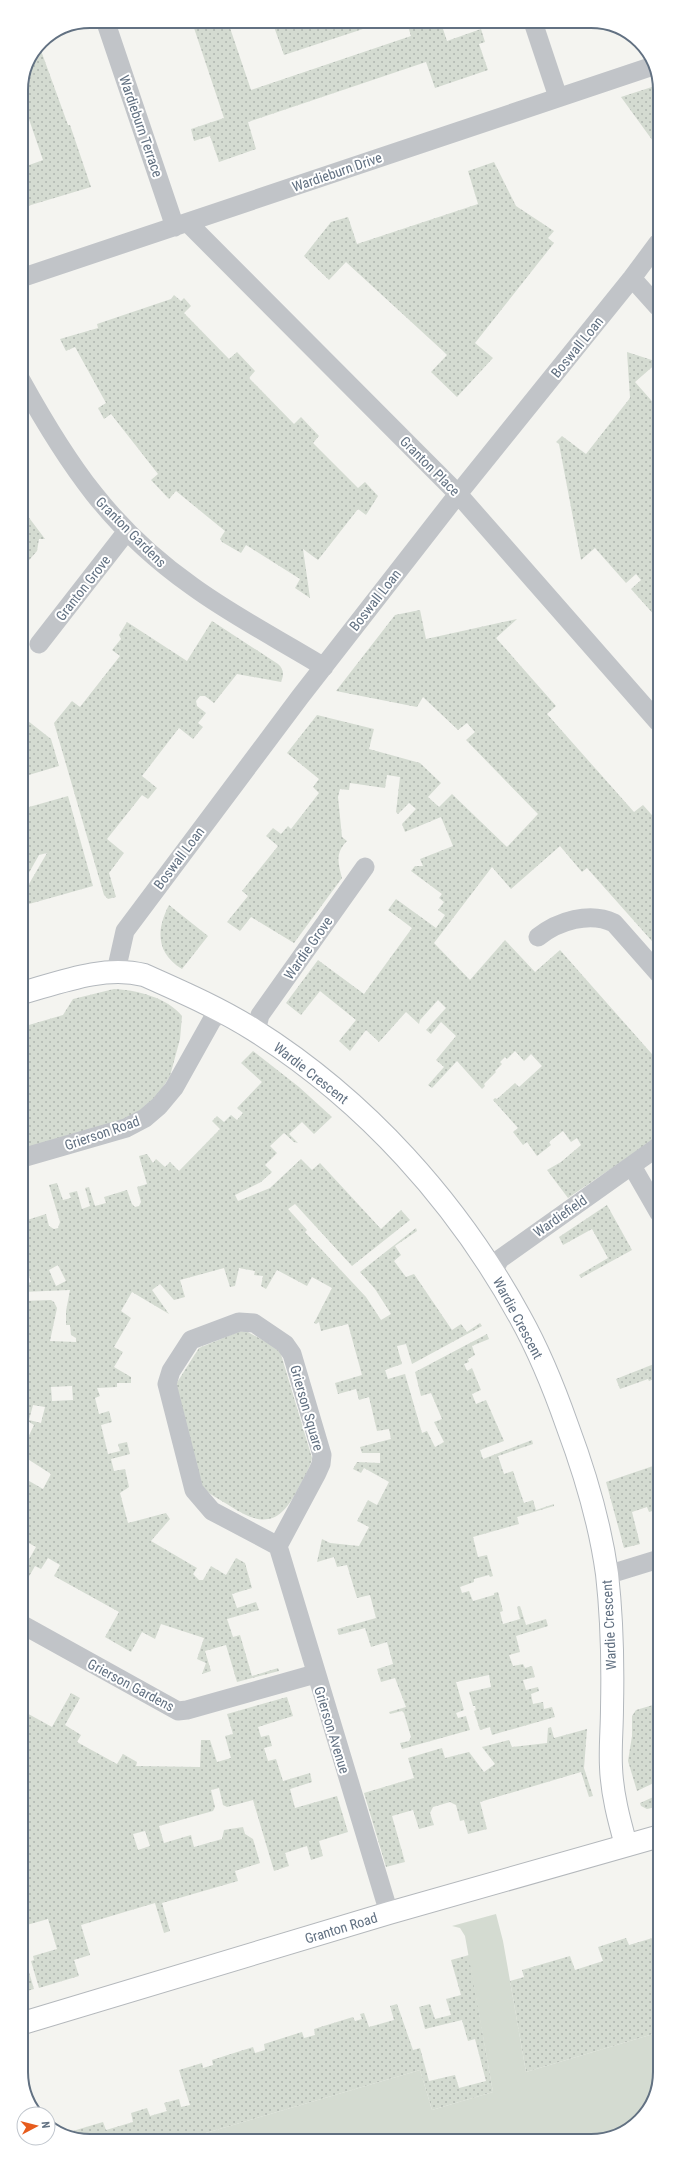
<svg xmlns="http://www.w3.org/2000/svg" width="681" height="2162" font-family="'Roboto Condensed',sans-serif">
  <defs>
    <pattern id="grass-dots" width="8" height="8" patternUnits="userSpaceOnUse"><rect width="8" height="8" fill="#d4dbd1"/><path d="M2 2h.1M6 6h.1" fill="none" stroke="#afb6af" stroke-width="1.8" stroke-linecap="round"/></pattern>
  </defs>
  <rect width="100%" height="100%" fill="#f4f4f0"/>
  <path fill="url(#grass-dots)" fill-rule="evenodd" d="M 364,23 L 366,28 L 284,55 L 273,24 Z
    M 407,23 L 441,23 L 447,41 L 481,29 L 485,42 L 479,44 L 488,70 L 435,88 L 426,62 L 248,122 L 256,149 L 219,162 L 210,136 L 194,141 L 191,129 L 224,118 L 193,25 L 229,25 L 251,90 L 411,36 Z
    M 39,45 L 68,125 L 70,125 L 91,187 L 21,208 L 21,168 L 43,160 L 21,96 L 26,64 Z
    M 658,85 L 658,148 L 621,97 Z
    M 494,162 L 516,206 L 554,231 L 548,238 L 554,243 L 475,343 L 493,358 L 457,397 L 431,372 L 447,355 L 443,351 L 346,262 L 329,280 L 304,256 L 331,222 L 348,217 L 357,244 L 478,204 L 468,171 Z
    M 174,295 L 181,301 L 184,298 L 191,306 L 184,313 L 229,359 L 237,352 L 255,371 L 249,378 L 294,424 L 301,417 L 319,436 L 313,443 L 358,488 L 365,482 L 378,496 L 366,515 L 358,509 L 318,560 L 303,549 L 310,598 L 295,588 L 300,579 L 246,545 L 241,553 L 222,542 L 220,539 L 225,531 L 176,491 L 169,499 L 151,480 L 158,474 L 111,414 L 104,419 L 98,408 L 106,403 L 75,347 L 66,351 L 60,339 L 98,328 L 97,324 L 171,299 Z
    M 627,352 L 658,362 L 635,382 L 658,408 L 657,618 L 631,589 L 641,580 L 636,574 L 626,583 L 595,548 L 581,560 L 559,444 L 556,442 L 562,436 L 586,454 L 630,398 Z
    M 21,507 L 45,539 L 39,539 L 37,551 L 24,566 L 22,564 Z
    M 420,610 L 426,639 L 517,619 L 496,638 L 556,706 L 547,714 L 634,812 L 643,805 L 659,823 L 659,949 L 587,868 L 582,872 L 560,846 L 511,889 L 492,867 L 434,943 L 470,980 L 505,940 L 535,972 L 560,950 L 659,1062 L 659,1136 L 568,1198 L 547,1170 L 561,1162 L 581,1145 L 577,1138 L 571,1142 L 563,1131 L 549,1142 L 551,1145 L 537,1156 L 527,1142 L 523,1145 L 513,1132 L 518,1128 L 493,1100 L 495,1098 L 497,1099 L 515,1083 L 519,1087 L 542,1066 L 531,1054 L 524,1061 L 515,1051 L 507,1059 L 505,1057 L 500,1062 L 502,1064 L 495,1071 L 496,1072 L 484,1084 L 485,1086 L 482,1089 L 457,1061 L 432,1088 L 428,1085 L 444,1067 L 436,1060 L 456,1036 L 441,1022 L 431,1034 L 426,1030 L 446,1008 L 438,1000 L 420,1020 L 419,1024 L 406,1012 L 379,1042 L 366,1030 L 350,1051 L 339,1041 L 356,1020 L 320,991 L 301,1015 L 286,1003 L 318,960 L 364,994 L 412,928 L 388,910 L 396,899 L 436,928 L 445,915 L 438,910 L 444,902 L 439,898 L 442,894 L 411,871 L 415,866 L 423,866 L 420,859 L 453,846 L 441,817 L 405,832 L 402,824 L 416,809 L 409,803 L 398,814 L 396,812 L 400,777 L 387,775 L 385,788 L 350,783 L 349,790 L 340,789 L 338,797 L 342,837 L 347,841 C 335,853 338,863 342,878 L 294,943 L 251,917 L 240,931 L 227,922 L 248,896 L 242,891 L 278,846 L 266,836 L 273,828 L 281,834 L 288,826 L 291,829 L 319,793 L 313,787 L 319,779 L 287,753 L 317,715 L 374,729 L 369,749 L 420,763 L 441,783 L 428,797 L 439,807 L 452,794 L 507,847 L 538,814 L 466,740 L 475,732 L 467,723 L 458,730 L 423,697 L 417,707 L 336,691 L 395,615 Z
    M 212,621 L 278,664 C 284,669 284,675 281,682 L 237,674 L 214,703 L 205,696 L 200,696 L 196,701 L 197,706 L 206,713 L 198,723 L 203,727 L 193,739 L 179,728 L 142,776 L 157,788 L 148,799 L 142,795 L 107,839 L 124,853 L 109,873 L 116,897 L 108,899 L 104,895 L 54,723 L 72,701 L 80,707 L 120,656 L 112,650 L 121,639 L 119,635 L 127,622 L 187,661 Z
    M 23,717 L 51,739 L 59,766 L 22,777 Z
    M 68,796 L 93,886 L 22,906 L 22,896 L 47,853 L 39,855 L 22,885 L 22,809 Z
    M 169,905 L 208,936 L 182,969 C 156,953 156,930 169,905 Z
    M 114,989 C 137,990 168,998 182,1016 L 180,1039 L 170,1076 L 158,1095 L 134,1117 L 22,1150 L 22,1027 L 63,1015 L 73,999 Z
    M 253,1051 L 299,1087 L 332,1117 L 314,1134 L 302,1122 L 289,1134 L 298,1143 L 294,1142 L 284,1133 L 270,1146 L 277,1153 L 265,1165 L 272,1172 L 261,1182 L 235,1195 L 238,1201 L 270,1188 L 301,1159 L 312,1170 L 320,1163 L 381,1229 L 401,1210 L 410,1220 L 352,1266 L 295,1204 L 288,1209 L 307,1230 L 305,1232 L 366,1297 L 381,1320 L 391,1314 L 375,1289 L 360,1272 L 416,1228 L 417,1231 L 395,1246 L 401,1255 L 394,1261 L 406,1277 L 414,1274 L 452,1330 L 461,1324 L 467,1332 L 480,1323 L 482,1326 L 412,1364 L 406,1344 L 397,1346 L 402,1364 L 385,1370 L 388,1379 L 405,1374 L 422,1433 L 427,1431 L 435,1447 L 444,1442 L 434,1422 L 442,1419 L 431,1393 L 421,1396 L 415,1372 L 487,1334 L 489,1339 L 472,1346 L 475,1355 L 468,1359 L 469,1362 L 464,1364 L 467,1371 L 472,1368 L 481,1390 L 472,1394 L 476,1404 L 486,1400 L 504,1441 L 480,1450 L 483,1459 L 532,1440 L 533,1444 L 498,1456 L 504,1474 L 513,1471 L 524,1503 L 533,1500 L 536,1510 L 554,1504 L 554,1506 L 517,1517 L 519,1524 L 473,1537 L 478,1557 L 487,1555 L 493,1576 L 490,1577 L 489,1575 L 474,1579 L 474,1582 L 460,1587 L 462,1593 L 469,1591 L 473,1601 L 494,1595 L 494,1593 L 498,1592 L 503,1611 L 500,1612 L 503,1624 L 520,1619 L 517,1607 L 520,1606 L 526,1625 L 546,1619 L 548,1626 L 516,1636 L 520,1652 L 509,1655 L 513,1666 L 523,1664 L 525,1668 L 532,1666 L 535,1677 L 523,1680 L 526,1690 L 538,1687 L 539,1691 L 531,1694 L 533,1704 L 543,1702 L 544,1709 L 552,1707 L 555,1717 L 492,1735 L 490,1727 L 480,1730 L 474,1711 L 476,1710 L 475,1706 L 473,1706 L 469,1692 L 491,1687 L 489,1675 L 456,1682 L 464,1710 L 456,1713 L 458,1718 L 466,1716 L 470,1730 L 402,1749 L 400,1743 L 409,1741 L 411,1737 L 404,1713 L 402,1711 L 390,1714 L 389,1712 L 406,1707 L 395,1678 L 381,1682 L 377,1669 L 393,1664 L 387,1642 L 371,1647 L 365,1628 L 339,1635 L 337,1629 L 376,1618 L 370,1595 L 357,1598 L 347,1565 L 337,1567 L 334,1557 L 317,1562 L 322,1539 L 330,1543 L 359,1546 L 369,1527 L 357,1521 L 368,1500 L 377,1505 L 389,1482 L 364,1468 L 361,1473 L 353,1469 L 357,1462 L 380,1463 L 380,1453 L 362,1453 L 360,1447 L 391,1439 L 389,1429 L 377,1431 L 369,1397 L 359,1400 L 356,1389 L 338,1394 L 335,1383 L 362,1375 L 348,1324 L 321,1331 L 319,1322 L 316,1324 L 314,1323 L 332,1288 L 312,1277 L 307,1286 L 277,1270 L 266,1289 L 261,1286 L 263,1276 L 254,1275 L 255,1271 L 239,1268 L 235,1286 L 230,1287 L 224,1268 L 180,1280 L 185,1297 L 174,1300 L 160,1284 L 152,1290 L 169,1314 L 132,1292 L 121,1311 L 131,1318 L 114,1347 L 123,1352 L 114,1367 L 131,1377 L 131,1383 L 117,1383 L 117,1387 L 97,1388 L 100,1396 L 95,1398 L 99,1414 L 109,1411 L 112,1422 L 101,1425 L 108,1454 L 120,1451 L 118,1444 L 127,1442 L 130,1454 L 111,1459 L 114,1471 L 125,1469 L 129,1487 L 120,1493 L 128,1523 L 166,1513 L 170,1519 L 151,1541 L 197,1568 L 193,1574 L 199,1580 L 203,1580 L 211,1566 L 226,1575 L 236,1558 L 245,1563 L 252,1588 L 232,1594 L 237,1608 L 256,1602 L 259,1610 L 227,1619 L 233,1637 L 240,1635 L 252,1676 L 278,1668 L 279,1671 L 237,1682 L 226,1645 L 205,1651 L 211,1671 L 202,1674 L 206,1663 L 197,1659 L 204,1638 L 161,1624 L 155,1639 L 142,1632 L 131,1652 L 105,1637 L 119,1612 L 54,1576 L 60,1565 L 48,1558 L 41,1569 L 35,1566 L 23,1587 L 25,1577 L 23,1576 L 23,1570 L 36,1547 L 23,1540 L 23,1466 L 29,1470 L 24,1478 L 43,1489 L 51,1474 L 23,1456 L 23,1448 L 34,1425 L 23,1418 L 22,1301 L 51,1300 L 54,1302 L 57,1308 L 50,1341 L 76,1342 L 76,1338 L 71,1335 L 70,1325 L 66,1325 L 66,1311 L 70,1290 L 22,1292 L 22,1285 L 31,1282 L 26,1266 L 22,1267 L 22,1233 L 27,1231 L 24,1221 L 46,1214 L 49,1226 L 54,1229 L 58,1228 L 60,1222 L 49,1185 L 57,1183 L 63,1200 L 71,1198 L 69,1193 L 77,1191 L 82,1209 L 90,1206 L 85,1188 L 89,1187 L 95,1206 L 106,1203 L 104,1197 L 127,1190 L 132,1204 L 135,1207 L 139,1206 L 141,1202 L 137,1187 L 147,1184 L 139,1156 L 147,1154 L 153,1163 L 156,1159 L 165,1167 L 170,1162 L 179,1171 L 220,1129 L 212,1121 L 217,1116 L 224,1122 L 231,1115 L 237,1120 L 243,1113 L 237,1108 L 262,1082 L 241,1063 ZM 58,1265 L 66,1281 L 56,1286 L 49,1270 ZM 72,1386 L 73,1400 L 52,1401 L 51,1387 ZM 33,1405 L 45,1407 L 41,1423 L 29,1420 Z
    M 607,1205 L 632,1250 L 581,1278 L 579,1275 L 608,1258 L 592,1229 L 563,1245 L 559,1237 Z
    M 246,1331 L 272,1345 L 280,1351 L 312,1458 C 310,1469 303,1479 298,1489 C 279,1525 263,1527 230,1506 C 221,1500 210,1495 202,1487 L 176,1384 L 199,1348 L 238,1332 Z
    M 659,1362 L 659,1377 L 649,1381 L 648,1379 L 620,1389 L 616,1379 Z
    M 659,1464 L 659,1509 L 649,1512 L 647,1507 L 632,1512 L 640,1544 L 624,1548 L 606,1482 Z
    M 71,1693 L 80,1698 L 65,1725 L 81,1735 L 77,1742 L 117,1764 L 123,1754 L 137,1762 L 136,1766 L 200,1767 L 201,1740 L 210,1740 L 217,1762 L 231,1758 L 225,1736 L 233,1734 L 227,1714 L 287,1697 L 293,1716 L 258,1727 L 261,1737 L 269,1735 L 272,1746 L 264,1748 L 268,1761 L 276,1759 L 283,1781 L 310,1773 L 312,1782 L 290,1789 L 295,1808 L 337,1796 L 348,1832 L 319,1841 L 323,1856 L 311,1860 L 307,1846 L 285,1853 L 289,1866 L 274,1871 L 253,1800 L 227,1807 L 223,1805 L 219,1788 L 211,1790 L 215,1807 L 213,1811 L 159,1826 L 164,1843 L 191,1835 L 194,1847 L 222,1839 L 224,1830 L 243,1827 L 245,1834 L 253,1839 L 260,1863 L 235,1871 L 238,1881 L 162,1903 L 170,1931 L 164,1933 L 155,1903 L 81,1925 L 90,1955 L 74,1960 L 79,1976 L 39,1988 L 31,1961 L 34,1960 L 33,1956 L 57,1949 L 48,1919 L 23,1926 L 23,1711 L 52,1727 ZM 145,1831 L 150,1846 L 138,1850 L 133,1834 Z
    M 660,1703 L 660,1780 L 637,1791 L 628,1761 L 632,1736 L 632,1716 L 636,1710 Z
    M 551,1727 L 554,1738 L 587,1729 L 584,1768 L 593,1796 L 589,1797 L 581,1772 L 480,1802 L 487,1829 L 468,1834 L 464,1820 L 460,1821 L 456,1805 L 450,1802 L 433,1807 L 430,1813 L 434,1825 L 419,1829 L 413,1810 L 392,1816 L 405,1862 L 386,1867 L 364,1793 L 414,1778 L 408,1758 L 442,1748 L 445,1758 L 469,1752 L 484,1772 L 495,1764 L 482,1747 L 509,1740 L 512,1747 L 547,1743 L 548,1728 Z
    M 660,1794 L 660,1806 L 647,1809 L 641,1806 L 640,1803 Z
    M 660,1928 L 660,2032 L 526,2072 L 510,1981 L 524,1977 L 522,1970 L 570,1956 L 575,1970 L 603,1961 L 598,1947 L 626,1938 L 629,1945 L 656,1937 L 654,1930 Z
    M 469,1955 L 493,2092 L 432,2110 L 420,2070 L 182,2140 L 86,2141 L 66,2133 L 103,2122 L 106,2130 L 133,2122 L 131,2113 L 147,2108 L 150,2116 L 167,2111 L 164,2103 L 179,2099 L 181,2107 L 190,2105 L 179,2070 L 202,2063 L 203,2068 L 213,2065 L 212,2060 L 253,2047 L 255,2053 L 265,2050 L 264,2044 L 302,2032 L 304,2038 L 315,2035 L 314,2029 L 353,2017 L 355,2021 L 362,2019 L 360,2014 L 364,2013 L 369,2027 L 394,2020 L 390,2006 L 397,2004 L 413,2050 L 420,2048 L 429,2081 L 455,2075 L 459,2088 L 486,2081 L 475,2039 L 468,2041 L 462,2020 L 425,2029 L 419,2007 L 430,2004 L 435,2019 L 451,2015 L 446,1999 L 461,1995 L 451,1960 Z
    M 26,1962 L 34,1989 L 23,1992 L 23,1963 Z"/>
  <path fill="#d4dbd1" d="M 496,1914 L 503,1941 L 526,2072 L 660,2032 L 660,2072 L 645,2114 L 608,2139 L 182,2140 L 420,2070 L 432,2110 L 493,2092 L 465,1936 L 460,1928 L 452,1926 Z"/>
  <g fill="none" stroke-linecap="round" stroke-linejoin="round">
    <defs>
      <path id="secondary" d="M 22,993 C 61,982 104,965 144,975 C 182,992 219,1008 254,1030 C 365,1100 457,1202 520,1317 C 539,1351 554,1388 567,1425 C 585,1473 600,1523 607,1574 C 612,1618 613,1664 612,1708 C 612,1728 610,1747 611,1767 C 612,1794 619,1820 626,1845"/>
      <path id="primary" d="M 23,2023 L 389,1913 L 660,1836"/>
    </defs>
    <use href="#secondary" stroke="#b3b8bd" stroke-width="24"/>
    <use href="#primary" stroke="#b4b8bc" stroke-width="24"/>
    <path stroke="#c1c4c8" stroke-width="19" d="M 533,22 L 558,97
      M 107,26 L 175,227
      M 188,223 L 458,494 L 658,722
      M 21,278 L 653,66
      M 632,278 L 658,307
      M 21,380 C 68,465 111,529 192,586 C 233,616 280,640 324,667
      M 39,644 L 127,531
      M 538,937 C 558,921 590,911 614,923 L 659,974
      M 116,971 L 125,931 L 300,697 L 458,494 L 632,278 L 658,243
      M 256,1031 L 260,1015 L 365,867
      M 22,1158 L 126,1128 L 145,1118 L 159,1106 L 174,1088 L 212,1020 L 223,1011
      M 632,1166 L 659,1213
      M 493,1271 L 500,1259 L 659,1146
      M 239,1322 L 254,1323 L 285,1344 L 292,1354 L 322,1455 L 321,1464 L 317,1473 L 278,1546 L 212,1511 L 194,1490 L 167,1384 L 171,1371 L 191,1340 Z
      M 278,1546 L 389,1913
      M 607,1575 L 659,1559
      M 23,1625 L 178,1711 L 187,1710 L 315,1674"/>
    <use href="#secondary" stroke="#fff" stroke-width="22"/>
    <use href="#primary" stroke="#fff" stroke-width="22"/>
  </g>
  <g text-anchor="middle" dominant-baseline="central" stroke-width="4" stroke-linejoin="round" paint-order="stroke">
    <g font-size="14" fill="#627182" stroke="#fff">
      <text transform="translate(141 126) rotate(71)">Wardieburn Terrace</text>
      <text transform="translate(337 172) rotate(-19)">Wardieburn Drive</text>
      <text transform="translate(577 347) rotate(-51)">Boswall Loan</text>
      <text transform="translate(430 466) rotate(45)">Granton Place</text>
      <text transform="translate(131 532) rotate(45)">Granton Gardens</text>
      <text transform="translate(83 588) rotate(-52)">Granton Grove</text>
      <text transform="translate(375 600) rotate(-52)">Boswall Loan</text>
      <text transform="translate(179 858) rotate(-53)">Boswall Loan</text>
      <text transform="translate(308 948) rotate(-55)">Wardie Grove</text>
      <text transform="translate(311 1073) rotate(38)">Wardie Crescent</text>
      <text transform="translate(102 1133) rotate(-19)">Grierson Road</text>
      <text transform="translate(560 1216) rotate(-35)">Wardiefield</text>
      <text transform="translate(518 1318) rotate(62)">Wardie Crescent</text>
      <text transform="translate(307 1408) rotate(74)">Grierson Square</text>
      <text transform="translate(609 1625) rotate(-93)">Wardie Crescent</text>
      <text transform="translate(131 1685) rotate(28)">Grierson Gardens</text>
      <text transform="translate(332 1730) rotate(73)">Grierson Avenue</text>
      <text transform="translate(341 1928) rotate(-17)">Granton Road</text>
    </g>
  </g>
  <path d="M0 0H681V2162H0ZM90 28H591A62 62 0 0 1 653 90V2072A62 62 0 0 1 591 2134H90A62 62 0 0 1 28 2072V90A62 62 0 0 1 90 28Z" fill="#fff" fill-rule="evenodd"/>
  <path fill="none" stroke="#627182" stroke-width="2" d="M90 28H591A62 62 0 0 1 653 90V2072A62 62 0 0 1 591 2134H90A62 62 0 0 1 28 2072V90A62 62 0 0 1 90 28Z"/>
  <g transform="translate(36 2126) rotate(83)"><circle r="19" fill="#ffffff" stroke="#c0c6cd"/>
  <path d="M0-3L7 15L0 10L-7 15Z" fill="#e75c1d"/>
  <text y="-6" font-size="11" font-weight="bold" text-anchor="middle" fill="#627182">N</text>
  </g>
</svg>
